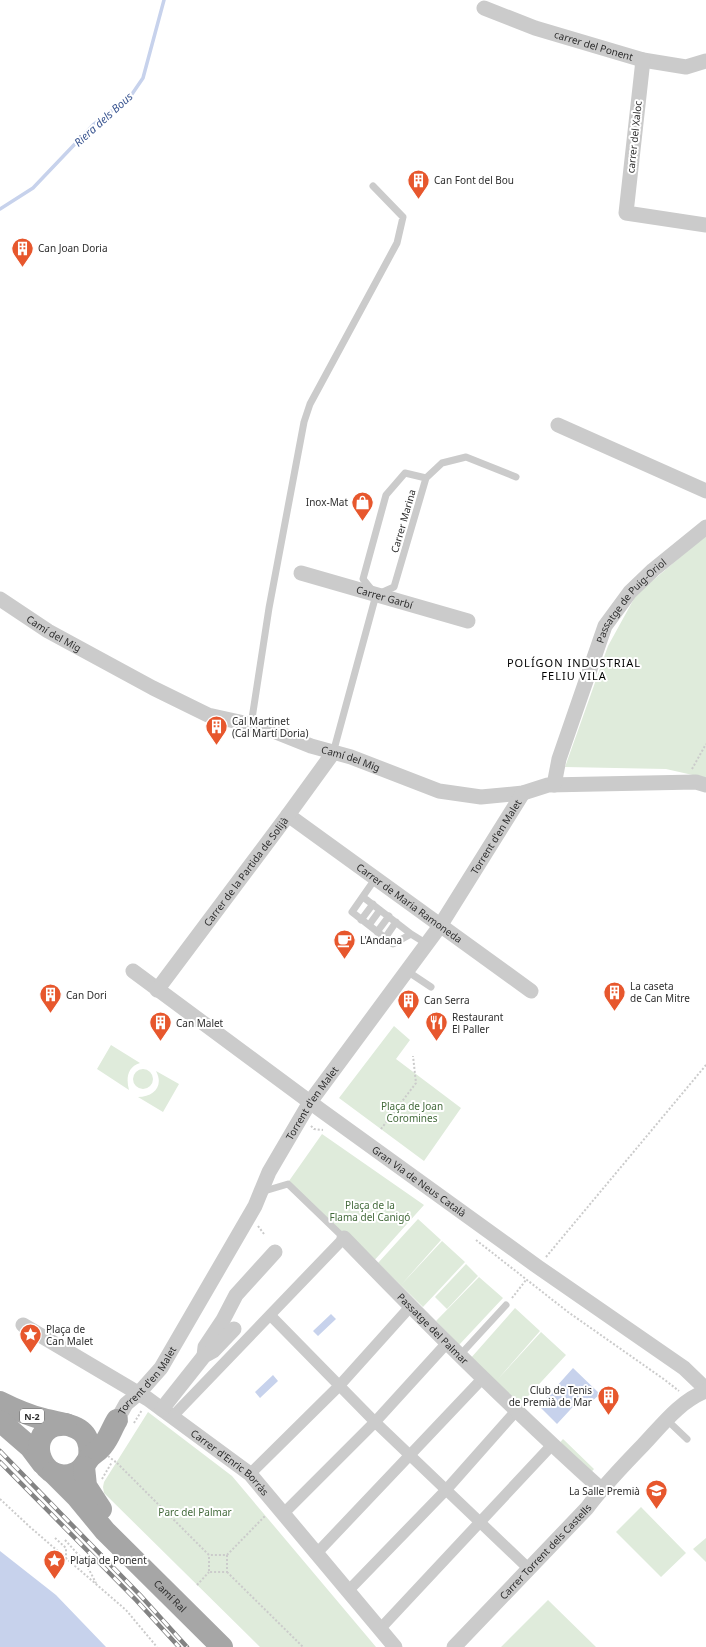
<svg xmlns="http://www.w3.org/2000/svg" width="706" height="1647" font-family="'Noto Sans',sans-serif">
  <rect width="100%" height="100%" fill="#fff"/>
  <path fill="#dfebdb" d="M 706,535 L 706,778 L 666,769 L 565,767 L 608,646 L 636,595 Z
    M 394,1026 L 410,1040 L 396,1059 L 461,1108 L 424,1161 L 339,1098 Z
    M 111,1045 L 140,1063 C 127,1067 126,1079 129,1090 L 97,1069 Z
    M133 1079a10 10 0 1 1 20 0a10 10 0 1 1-20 0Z
    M 156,1071 L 179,1084 L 163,1112 L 138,1097 C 154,1097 164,1086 156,1071 Z
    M 322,1134 L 424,1205 L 372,1263 L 289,1181 Z
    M 418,1219 L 441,1240 L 401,1285 L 442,1241 L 465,1262 L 423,1307 L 378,1263 Z
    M 466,1264 L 478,1276 L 447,1309 L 435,1297 Z
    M 479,1277 L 503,1298 L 459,1345 L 436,1321 Z
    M 515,1308 L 540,1331 L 498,1379 L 541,1332 L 566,1355 L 518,1407 L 470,1359 Z
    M 148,1412 L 232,1476 L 376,1647 L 260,1647 L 104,1493 L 103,1487 L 104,1482 Z
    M 563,1439 L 594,1469 L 586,1478 L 556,1447 Z
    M 641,1507 L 686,1553 L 661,1577 L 616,1532 Z
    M 706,1538 L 706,1562 L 693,1549 Z
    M 548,1600 L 596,1647 L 501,1647 Z"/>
  <path fill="#c7d2ec" d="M 331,1314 L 336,1319 L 318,1336 L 313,1331 Z
    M 573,1368 L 600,1394 L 590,1403 L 582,1397 L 557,1424 L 539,1406 Z
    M 273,1375 L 278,1381 L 260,1398 L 255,1392 Z
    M 0,1551 L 56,1595 L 106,1647 L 0,1647 Z"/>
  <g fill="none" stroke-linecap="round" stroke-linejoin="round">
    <path stroke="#c7d2ec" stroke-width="3.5" d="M 0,209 L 33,188 L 93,125 L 130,97 L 143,78 L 164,0"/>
    <path stroke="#cbcbcb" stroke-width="2" stroke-dasharray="2 2" stroke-linecap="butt" d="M 692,769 L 706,744
      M 311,1126 L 314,1129 L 323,1130
      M 381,1129 L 416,1083 L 413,1056
      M 258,1226 L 264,1234
      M 476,1240 L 568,1312 L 665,1380 L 679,1391
      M 546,1257 L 706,1065
      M 512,1298 L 526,1280
      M 134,1423 L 142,1410
      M 117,1463 L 209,1555 L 227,1555 L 227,1572 L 209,1572 L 209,1555
      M 102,1479 L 112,1462
      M 0,1499 L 30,1527 L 126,1610 L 157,1647
      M 55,1538 L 66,1548 L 66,1558
      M 65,1540 L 85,1562 L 96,1583
      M 227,1555 L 265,1516
      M 227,1572 L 303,1647
      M 197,1585 L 209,1572"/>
    <path stroke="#cbcbcb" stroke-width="7" d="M 405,473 L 426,478 L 394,587 L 376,595 L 363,579 L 386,495 Z
      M 426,478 L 442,463 L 466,457 L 516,477
      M 251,725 L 269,608 L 304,422 L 310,404 L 397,243 L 403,217 L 373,186
      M 333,753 L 376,595
      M 375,879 L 352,912 L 393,944 L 411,934 L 427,944
      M 363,897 L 411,934
      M 361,920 L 373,904
      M 369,925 L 380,910
      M 377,932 L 389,916
      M 385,938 L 396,922
      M 407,971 L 431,987
      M 261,1192 L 288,1184 L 344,1238
      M 460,1355 L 506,1305
      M 667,1420 L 687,1439"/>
    <path stroke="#cbcbcb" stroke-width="11" d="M 270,1315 L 375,1422 L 529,1569
      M 172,1417 L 344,1238
      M 250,1474 L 339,1386 L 410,1307
      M 283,1514 L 375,1422 L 447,1343
      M 316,1554 L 482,1379
      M 348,1591 L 446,1490 L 516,1411
      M 380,1629 L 552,1445"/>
    <g stroke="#cbcbcb" stroke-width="15">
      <path id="s1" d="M 484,8 L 535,28 L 643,60 L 686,67 L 706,61"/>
      <path d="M 643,60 L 626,213 L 706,225"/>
      <path d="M 558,425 L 706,491"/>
      <path id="s2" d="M 301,573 L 468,621"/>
      <path id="s3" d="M 0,599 L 48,631 L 153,688 L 208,715 L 266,728 L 311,746 L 351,757 L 439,791 L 481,797 L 523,793 L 548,785 L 696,782 L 706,785"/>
      <path id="s4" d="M 554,785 L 559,759 L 605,626 L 630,592 L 653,570 L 706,527"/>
      <path id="s5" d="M 288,815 L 531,991"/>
      <path id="s6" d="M 133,971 L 322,1111 L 538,1267 L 684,1368 L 706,1389"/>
      <path id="s7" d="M 157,990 L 288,815 L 333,753"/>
      <path id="s8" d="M 344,1238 C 427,1324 512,1409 601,1489"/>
      <path id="s9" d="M 23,1325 L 148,1399 L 250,1474 L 395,1647"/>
      <path d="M 204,1356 L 205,1347 L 223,1320 L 236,1295 L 275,1252"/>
      <path d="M 162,1409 L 204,1356 L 213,1351 L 234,1329"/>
      <path id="s10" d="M 117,1420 L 126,1404 L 138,1394 L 161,1368 L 255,1206 L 269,1172 L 310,1102 L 440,926 L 523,793"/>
      <path id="s11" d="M 454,1647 L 587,1508 C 604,1485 624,1465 644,1444 C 662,1425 680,1401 706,1391"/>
    </g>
    <g stroke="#a6a6a6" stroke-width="22">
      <path d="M 0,1402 C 14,1409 28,1415 43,1419 C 68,1426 93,1424 89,1458"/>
      <path d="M 0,1421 L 30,1447 L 42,1463"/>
      <path d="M 66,1424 C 62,1425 57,1425 54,1426 C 24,1438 43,1487 75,1473 C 83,1470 85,1463 90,1457 C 94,1453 100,1450 103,1445 C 109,1438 112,1428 117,1420"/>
      <path d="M 84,1467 L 86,1486 L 101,1509"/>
      <path id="s12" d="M 53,1473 L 77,1497 L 105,1531 L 222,1647"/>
    </g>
    <defs>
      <path id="rail" d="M 0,1451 L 140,1595 L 187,1647
        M 0,1462 L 136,1600 L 179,1647"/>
    </defs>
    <use href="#rail" stroke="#838383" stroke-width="4.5"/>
    <use href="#rail" stroke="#fff" stroke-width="3" stroke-dasharray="9" stroke-linecap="butt"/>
    <path stroke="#cbcbcb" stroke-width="2" stroke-dasharray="2 2" stroke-linecap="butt" d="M 108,1456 L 117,1463"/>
  </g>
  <defs>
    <symbol id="building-pin" viewBox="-11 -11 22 30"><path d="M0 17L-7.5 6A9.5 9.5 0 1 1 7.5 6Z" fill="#e7572d" stroke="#fff"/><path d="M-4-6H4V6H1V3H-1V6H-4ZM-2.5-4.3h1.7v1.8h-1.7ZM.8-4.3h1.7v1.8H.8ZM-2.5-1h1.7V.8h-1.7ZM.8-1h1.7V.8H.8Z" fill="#fff"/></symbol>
    <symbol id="shop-pin" viewBox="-11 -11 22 30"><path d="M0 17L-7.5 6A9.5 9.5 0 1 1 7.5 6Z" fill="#e7572d" stroke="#fff"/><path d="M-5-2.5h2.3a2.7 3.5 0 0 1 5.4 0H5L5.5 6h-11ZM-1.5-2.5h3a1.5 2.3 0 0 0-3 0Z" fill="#fff"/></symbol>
    <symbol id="cafe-pin" viewBox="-11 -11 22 30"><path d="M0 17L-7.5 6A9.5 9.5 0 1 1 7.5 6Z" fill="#e7572d" stroke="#fff"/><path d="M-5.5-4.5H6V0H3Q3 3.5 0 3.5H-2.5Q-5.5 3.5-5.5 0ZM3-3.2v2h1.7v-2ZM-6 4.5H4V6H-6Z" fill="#fff"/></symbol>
    <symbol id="restaurant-pin" viewBox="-11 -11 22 30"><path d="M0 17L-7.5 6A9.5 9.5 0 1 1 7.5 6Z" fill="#e7572d" stroke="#fff"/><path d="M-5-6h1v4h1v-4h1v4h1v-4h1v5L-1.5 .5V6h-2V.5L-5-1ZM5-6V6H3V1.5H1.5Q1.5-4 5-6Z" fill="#fff"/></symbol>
    <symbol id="sight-pin" viewBox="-11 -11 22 30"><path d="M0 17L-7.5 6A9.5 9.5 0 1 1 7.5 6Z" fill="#e7572d" stroke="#fff"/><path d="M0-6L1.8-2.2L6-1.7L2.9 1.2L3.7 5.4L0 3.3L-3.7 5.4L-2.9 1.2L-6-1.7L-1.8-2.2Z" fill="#fff"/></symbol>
    <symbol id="school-pin" viewBox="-11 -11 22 30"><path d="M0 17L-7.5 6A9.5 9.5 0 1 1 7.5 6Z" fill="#e7572d" stroke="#fff"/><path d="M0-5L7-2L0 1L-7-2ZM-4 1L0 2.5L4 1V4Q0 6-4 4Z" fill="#fff"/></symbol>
  </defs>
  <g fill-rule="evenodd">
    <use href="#building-pin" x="406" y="168" width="25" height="34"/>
    <use href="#building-pin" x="10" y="236" width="25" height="34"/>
    <use href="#shop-pin" x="350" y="490" width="25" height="34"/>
    <use href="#building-pin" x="204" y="714" width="25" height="34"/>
    <use href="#cafe-pin" x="332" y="928" width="25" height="34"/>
    <use href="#building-pin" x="602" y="980" width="25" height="34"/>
    <use href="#building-pin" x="38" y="982" width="25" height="34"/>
    <use href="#building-pin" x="396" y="988" width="25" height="34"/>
    <use href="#building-pin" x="148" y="1010" width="25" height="34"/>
    <use href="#restaurant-pin" x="424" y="1010" width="25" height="34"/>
    <use href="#sight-pin" x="18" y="1322" width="25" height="34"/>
    <use href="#building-pin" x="596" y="1384" width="25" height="34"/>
    <use href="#school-pin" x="644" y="1478" width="25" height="34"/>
    <use href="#sight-pin" x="42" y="1548" width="25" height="34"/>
  </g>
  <g text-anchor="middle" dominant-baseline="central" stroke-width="4" stroke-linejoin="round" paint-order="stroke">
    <rect fill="#fff" stroke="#6d6d6d" stroke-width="1" x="20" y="1409" width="24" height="14" rx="3"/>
    <g font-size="9" font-weight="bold" fill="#2e2e2e">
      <text x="32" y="1416">N-2</text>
    </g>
    <g font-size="10" fill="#2e2e2e" stroke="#fff">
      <text stroke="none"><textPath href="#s1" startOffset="116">carrer del Ponent</textPath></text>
      <text transform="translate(634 137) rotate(-84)">carrer del Xaloc</text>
      <text transform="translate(403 521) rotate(-74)">Carrer Marina</text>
      <text stroke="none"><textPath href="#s2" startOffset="87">Carrer Garbí</textPath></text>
      <text stroke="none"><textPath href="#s4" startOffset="203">Passatge de Puig-Oriol</textPath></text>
      <text stroke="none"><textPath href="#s3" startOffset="64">Camí del Mig</textPath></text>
      <text stroke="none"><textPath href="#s3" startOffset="388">Camí del Mig</textPath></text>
      <text stroke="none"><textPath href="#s10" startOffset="698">Torrent d'en Malet</textPath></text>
      <text stroke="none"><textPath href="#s7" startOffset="148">Carrer de la Partida de Solijà</textPath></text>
      <text stroke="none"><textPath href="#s5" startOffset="150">Carrer de Maria Ramoneda</textPath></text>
      <text stroke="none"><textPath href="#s10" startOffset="374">Torrent d'en Malet</textPath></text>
      <text stroke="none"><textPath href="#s6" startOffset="355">Gran Via de Neus Català</textPath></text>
      <text stroke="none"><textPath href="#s8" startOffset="127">Passatge del Palmar</textPath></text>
      <text stroke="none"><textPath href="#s10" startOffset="50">Torrent d'en Malet</textPath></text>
      <text stroke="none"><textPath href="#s9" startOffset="249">Carrer d'Enric Borràs</textPath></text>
      <text stroke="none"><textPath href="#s11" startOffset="132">Carrer Torrent dels Castells</textPath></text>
      <text stroke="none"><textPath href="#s12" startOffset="170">Camí Ral</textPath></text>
    </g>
    <g font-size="10" fill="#2e2e2e" stroke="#fff" text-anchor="start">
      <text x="434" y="180">Can Font del Bou</text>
      <text x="38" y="248">Can Joan Doria</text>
      <text x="348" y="502" text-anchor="end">Inox-Mat</text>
      <text x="232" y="721">Cal Martinet<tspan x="232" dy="12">(Cal Martí Doria)</tspan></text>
      <text x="360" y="940">L'Andana</text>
      <text x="630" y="986">La caseta<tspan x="630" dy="12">de Can Mitre</tspan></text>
      <text x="66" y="995">Can Dori</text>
      <text x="424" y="1000">Can Serra</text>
      <text x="452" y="1017">Restaurant<tspan x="452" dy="12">El Paller</tspan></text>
      <text x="176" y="1023">Can Malet</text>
      <text x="46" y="1329">Plaça de<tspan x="46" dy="12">Can Malet</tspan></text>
      <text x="592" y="1390" text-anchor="end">Club de Tenis<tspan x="592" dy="12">de Premià de Mar</tspan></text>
      <text x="640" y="1491" text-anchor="end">La Salle Premià</text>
      <text x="70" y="1560">Platja de Ponent</text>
    </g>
    <g font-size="10" fill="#436a3b" stroke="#fff">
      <text x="412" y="1106">Plaça de Joan<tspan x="412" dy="12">Coromines</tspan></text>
      <text x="370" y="1205">Plaça de la<tspan x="370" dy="12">Flama del Canigó</tspan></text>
      <text x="195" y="1512">Parc del Palmar</text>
    </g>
    <g font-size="11" font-style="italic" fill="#3b5691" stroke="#fff">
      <text transform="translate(103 119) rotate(-42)">Riera dels Bous</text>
    </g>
    <g font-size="11" letter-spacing="1" fill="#000" stroke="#fff">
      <text x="574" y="662">POLÍGON INDUSTRIAL<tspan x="574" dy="13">FELIU VILA</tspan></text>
    </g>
  </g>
</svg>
